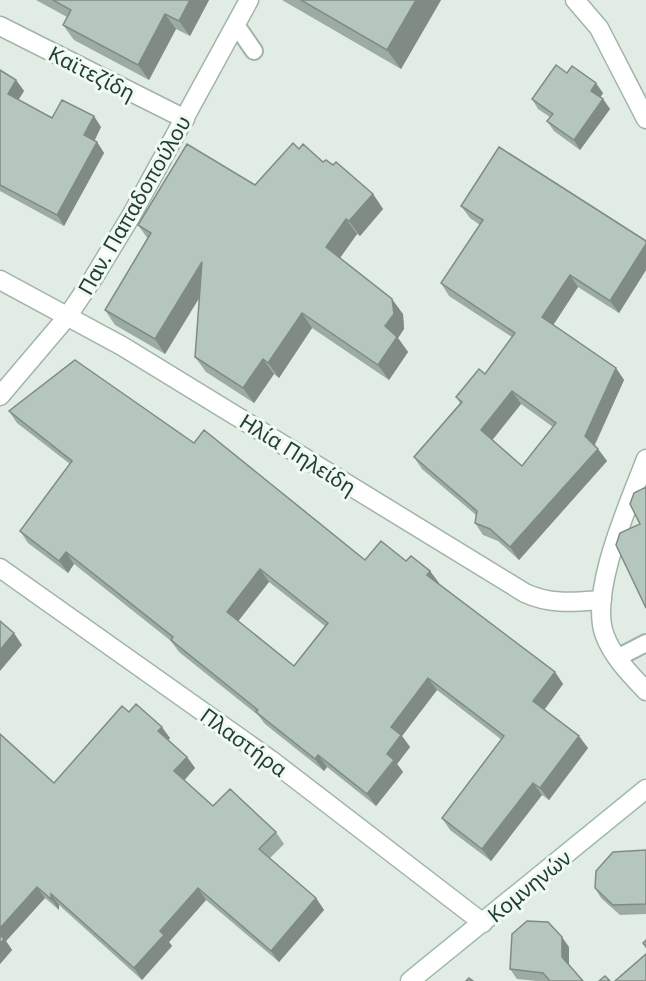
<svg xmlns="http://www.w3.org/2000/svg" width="646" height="981" font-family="'Noto Sans',sans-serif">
  <rect width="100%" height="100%" fill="#e0ece4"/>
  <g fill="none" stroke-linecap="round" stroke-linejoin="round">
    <defs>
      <path id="service" d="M 236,25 L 254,51
        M 617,658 L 646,643"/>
      <path id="minor" d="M 0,26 L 185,119
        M 0,280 L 122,346 L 525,593 C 551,605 574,602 602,600
        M 0,396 L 67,317 L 94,277 L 131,216 L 249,0
        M 0,568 L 271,760 L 483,923"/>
      <path id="tertiary" d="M 575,0 L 599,28 L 646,119
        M 646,459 C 630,501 588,593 605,636 C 613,657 631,675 646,691"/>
      <path id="secondary" d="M 410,981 L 646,789"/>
    </defs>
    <use href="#service" stroke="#a2b4aa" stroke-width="20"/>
    <use href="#minor" stroke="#a2b4aa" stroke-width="21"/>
    <use href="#tertiary" stroke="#a2b4aa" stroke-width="21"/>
    <use href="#secondary" stroke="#a0bcad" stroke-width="21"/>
    <use href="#service" stroke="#fff" stroke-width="16"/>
    <use href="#minor" stroke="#fff" stroke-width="18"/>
    <use href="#tertiary" stroke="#fff" stroke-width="18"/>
    <use href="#secondary" stroke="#fff" stroke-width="18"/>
  </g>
  <path fill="#9caba3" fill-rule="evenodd" d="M 36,0 L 209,0 L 190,36 L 176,29 L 149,80 L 74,40 L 63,25 L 67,17 Z
    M 282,0 L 441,0 L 401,69 Z
    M 0,70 L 16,80 L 24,91 L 18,100 L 52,118 L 101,127 L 94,141 L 97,142 L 104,153 L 64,226 L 0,191 Z
    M 567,73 L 603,93 L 601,97 L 603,99 L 610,109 L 580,150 L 554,131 L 547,121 L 550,117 L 538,109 L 532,99 Z
    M 299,149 L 323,162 L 373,194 L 383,209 L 360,236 L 357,234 L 340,258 L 403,314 L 404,329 L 398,338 L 408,352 L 389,380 L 312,328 L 279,378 L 274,374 L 254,403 L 206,372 L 195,357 L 199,298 L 165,354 L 115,325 L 105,310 L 148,239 L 138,225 L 255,185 Z
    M 461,206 L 646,241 L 646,270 L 619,313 L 578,287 L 553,325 L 616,368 L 624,380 L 595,445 L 607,461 L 519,560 L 498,541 L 483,535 L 475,523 L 476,515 L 422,469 L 414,457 L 460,403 L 456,397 L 485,374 L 512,337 L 449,296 L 441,283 L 480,225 L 470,218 ZM 521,404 L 553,427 L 522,466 L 492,440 Z
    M 9,411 L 194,443 L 365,560 L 406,561 L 430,571 L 439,583 L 438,584 L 555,672 L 563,684 L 544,709 L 588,748 L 549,800 L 542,795 L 491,861 L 450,830 L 442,818 L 502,740 L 437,690 L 402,736 L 410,747 L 397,764 L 403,772 L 376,806 L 327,767 L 324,771 L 265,724 L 258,715 L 179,652 L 171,641 L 74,564 L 68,573 L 28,543 L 20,531 L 70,464 L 17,423 ZM 269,582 L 325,626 L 294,666 L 238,621 Z
    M 129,712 L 170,738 L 168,740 L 187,757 L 195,768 L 184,780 L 213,806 L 276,832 L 284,844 L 270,858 L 316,898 L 324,910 L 279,962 L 206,900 L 169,942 L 172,946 L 142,980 L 59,905 L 59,910 L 45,898 L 6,941 L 12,950 L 0,964 L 0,734 L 54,783 Z
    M 646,850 L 646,914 L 620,915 L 601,898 L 595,888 Z
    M 569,947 L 569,965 L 583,981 L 537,981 L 517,979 L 510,969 Z"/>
  <path fill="#7f8b84" d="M 190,0 L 209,0 L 190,36 L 179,21 Z
    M 416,0 L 441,0 L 401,69 L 387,50 Z
    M 165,14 L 176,29 L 149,80 L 138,65 Z
    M 16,80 L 24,91 L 15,105 L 8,94 Z
    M 596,83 L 603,93 L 598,100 L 591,91 Z
    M 603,99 L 610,109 L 580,150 L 574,140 Z
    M 94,116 L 101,127 L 92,146 L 84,135 Z
    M 97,142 L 104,153 L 64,226 L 57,215 Z
    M 373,194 L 383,209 L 360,236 L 349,221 Z
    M 346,219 L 357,234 L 337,262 L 326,247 Z
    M 646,244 L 646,270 L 619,313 L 610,301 Z
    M 202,262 L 212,277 L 165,354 L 155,339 Z
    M 570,275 L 578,287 L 550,330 L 542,317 Z
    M 392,299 L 403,314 L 404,329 L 398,338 L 408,352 L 389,380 L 378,365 L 385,326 Z
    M 302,313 L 312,328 L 279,378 L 268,363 Z
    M 263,359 L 274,374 L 254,403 L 243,388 Z
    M 616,368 L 624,380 L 593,448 L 585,436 Z
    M 512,391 L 521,404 L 490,443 L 481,430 Z
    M 598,449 L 607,461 L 519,560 L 510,547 Z
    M 66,552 L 74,564 L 68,573 L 59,561 Z
    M 260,569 L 269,582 L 236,624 L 227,612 Z
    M 430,571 L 439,583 L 435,587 L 427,575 Z
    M 14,633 L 22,645 L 0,671 L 0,650 Z
    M 555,672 L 563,684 L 542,713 L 533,701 Z
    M 428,678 L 437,690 L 402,736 L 410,747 L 397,764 L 403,772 L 376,806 L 367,794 L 387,754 L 391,727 Z
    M 162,727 L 170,738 L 166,743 L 158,731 Z
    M 579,736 L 588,748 L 549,800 L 540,788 Z
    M 318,755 L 327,767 L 324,771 L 315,759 Z
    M 187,757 L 195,768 L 182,783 L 174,771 Z
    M 533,783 L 542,795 L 491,861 L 482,849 Z
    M 37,887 L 45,898 L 6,941 L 12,950 L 0,964 L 0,928 Z
    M 198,888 L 206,900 L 169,942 L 172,946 L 142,980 L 134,968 L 160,931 Z
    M 51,894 L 59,905 L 59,910 L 51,899 Z
    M 316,898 L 324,910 L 279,962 L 271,951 Z
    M 562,937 L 569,947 L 569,967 L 562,957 Z"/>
  <path fill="#b5c7bd" stroke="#7f8b84" stroke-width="1.5" fill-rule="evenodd" d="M 53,0 L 190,0 L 179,21 L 165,14 L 138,65 L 63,25 L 71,10 Z
    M 301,0 L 416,0 L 387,50 Z
    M 556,65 L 567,73 L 572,66 L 596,83 L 591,91 L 603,99 L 574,140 L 547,121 L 553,114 L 532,99 Z
    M 0,70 L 16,80 L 8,94 L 52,118 L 62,100 L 94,116 L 84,135 L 97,142 L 57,215 L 0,185 Z
    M 293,143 L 299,149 L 303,144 L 323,162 L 326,160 L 333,165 L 336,162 L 373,194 L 349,221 L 346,219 L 326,247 L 392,299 L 394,314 L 385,326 L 397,337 L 378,365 L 302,313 L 268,363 L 263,359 L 243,388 L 195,357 L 202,262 L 155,339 L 105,310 L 151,233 L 138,225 L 187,144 L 255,185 Z
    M 499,147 L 646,241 L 646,244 L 610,301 L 570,275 L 542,317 L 616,368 L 585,436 L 598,449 L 510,547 L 490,529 L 475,523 L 477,511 L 414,457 L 462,402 L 456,397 L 479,369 L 485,374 L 515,333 L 441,283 L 483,220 L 461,206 ZM 512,391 L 556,423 L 522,466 L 481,430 Z
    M 75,360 L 194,443 L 204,430 L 365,560 L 381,541 L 406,561 L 411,556 L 430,571 L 427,575 L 555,672 L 533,701 L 579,736 L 540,788 L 533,783 L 482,849 L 442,818 L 504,736 L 428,678 L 391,727 L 401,735 L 387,754 L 394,760 L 367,794 L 318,755 L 315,759 L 256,712 L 258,710 L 171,640 L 173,637 L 66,552 L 59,561 L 20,531 L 72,461 L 9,411 ZM 260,569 L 328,623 L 294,666 L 227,612 Z
    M 646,487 L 646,608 L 616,545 L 620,533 L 640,524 L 630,504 L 634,493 Z
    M 0,621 L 14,633 L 0,650 Z
    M 136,704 L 162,727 L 158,731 L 187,757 L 174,771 L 213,806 L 230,789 L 276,832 L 259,849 L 316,898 L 271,951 L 198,888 L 160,931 L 164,935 L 134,968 L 51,894 L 51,899 L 37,887 L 0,928 L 0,734 L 54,783 L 122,706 L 129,712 Z
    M 646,850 L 646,904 L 613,905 L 595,888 L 596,871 L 613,852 Z
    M 527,921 L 548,922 L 562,937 L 562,957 L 583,981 L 550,981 L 543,973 L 510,969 L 512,934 Z
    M 0,935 L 4,939 L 0,944 Z
    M 646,940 L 646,947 L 643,943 Z
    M 646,954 L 646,981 L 615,981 Z
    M 605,976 L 610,981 L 599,981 Z
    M 469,978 L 473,981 L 466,981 Z"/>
  <g text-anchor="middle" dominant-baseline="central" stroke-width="6" stroke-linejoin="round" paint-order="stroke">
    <g font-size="21" fill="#1f3e30" stroke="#f1f9f3">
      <text transform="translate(92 73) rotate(27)">Καϊτεζίδη</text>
      <text transform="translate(134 205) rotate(-60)">Παν. Παπαδοπούλου</text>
      <text transform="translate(298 454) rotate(32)">Ηλία Πηλείδη</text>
      <text transform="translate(244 742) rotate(36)">Πλαστήρα</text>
      <text transform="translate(529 886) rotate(-39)">Κομνηνών</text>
    </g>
  </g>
</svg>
